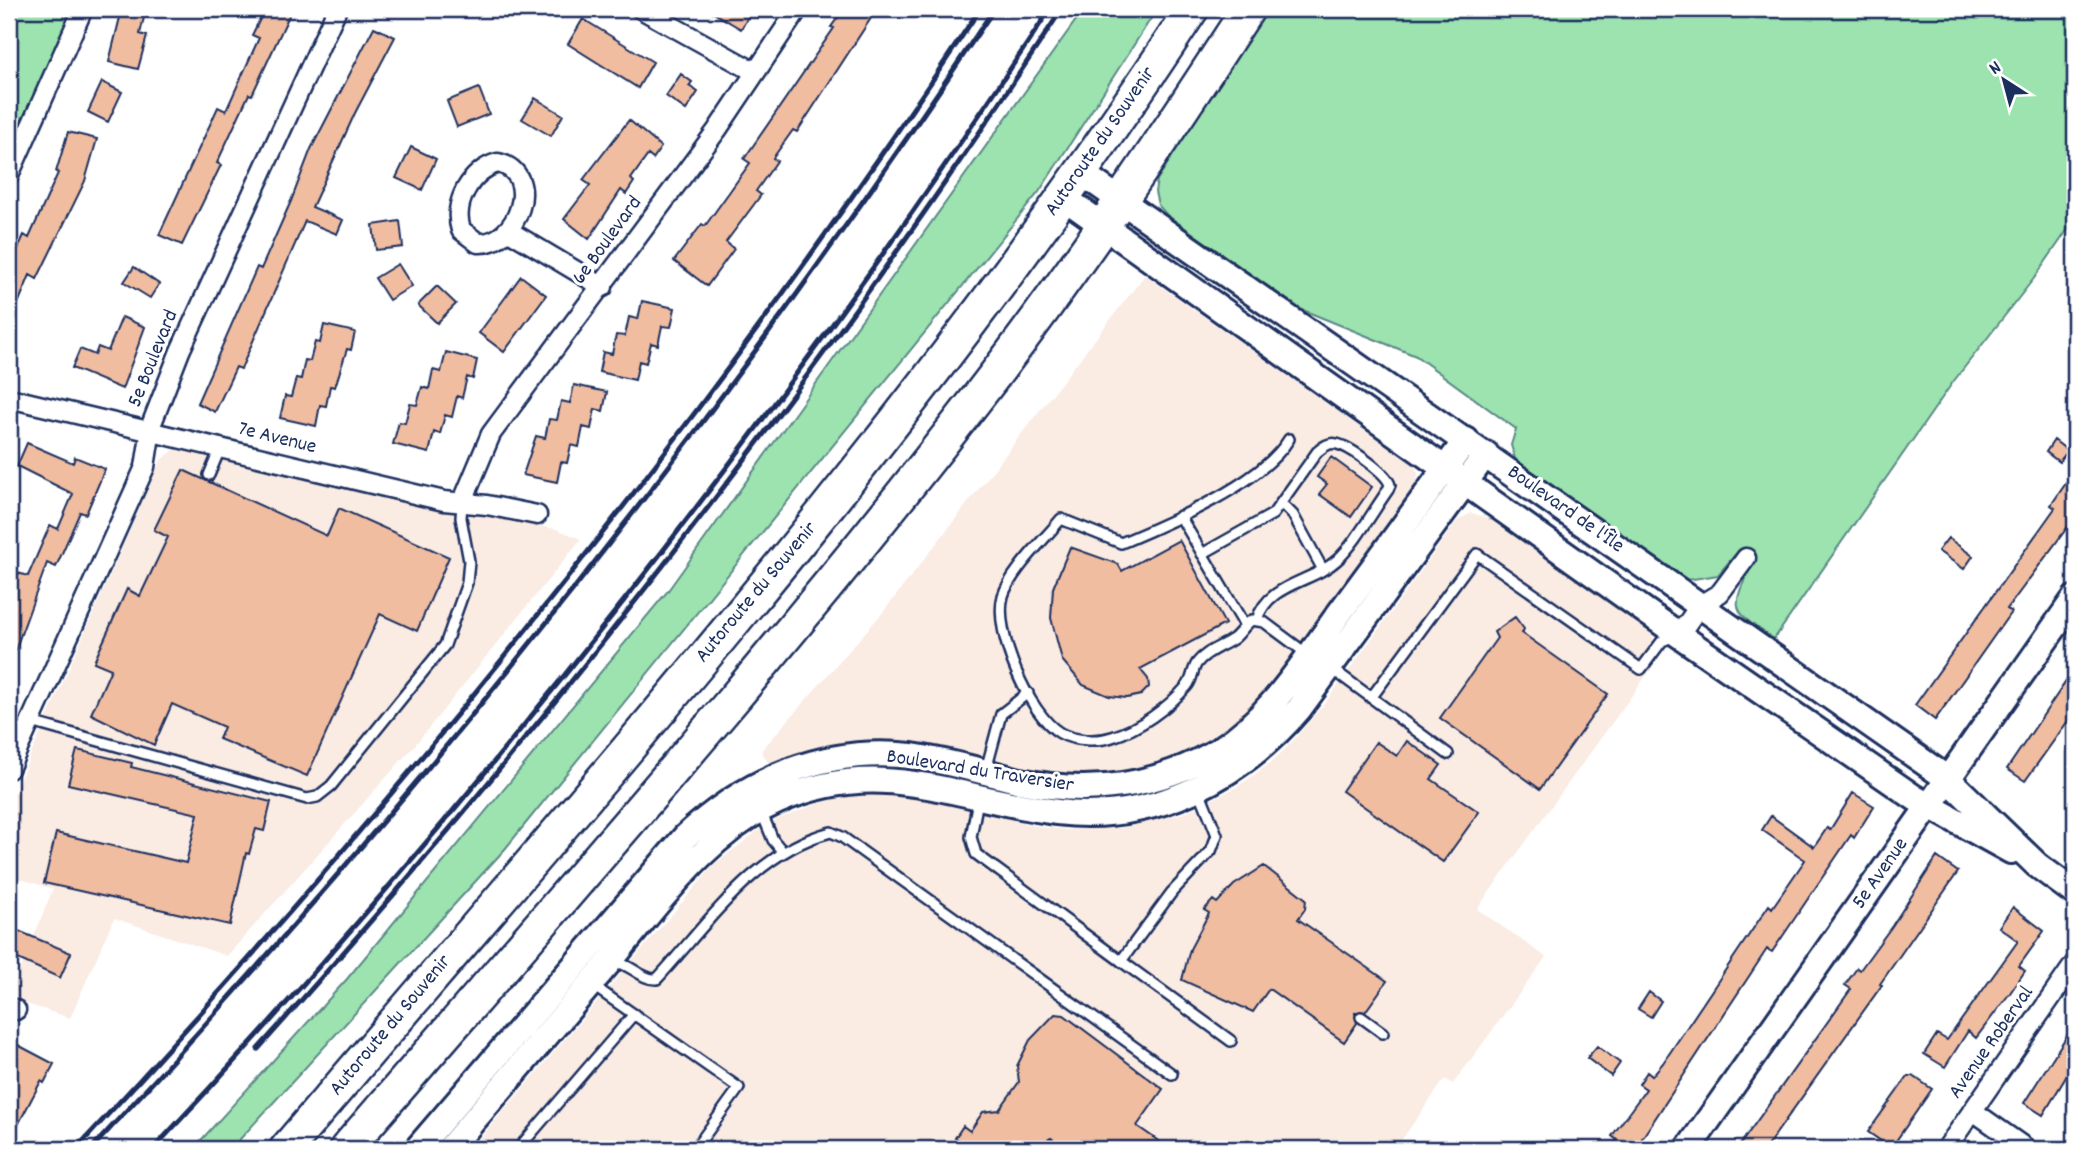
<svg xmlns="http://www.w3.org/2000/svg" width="2084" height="1158" font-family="Dekko,sans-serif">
  <rect width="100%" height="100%" fill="#fff"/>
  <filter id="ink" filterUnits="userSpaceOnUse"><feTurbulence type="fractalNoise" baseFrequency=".0143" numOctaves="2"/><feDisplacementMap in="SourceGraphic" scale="14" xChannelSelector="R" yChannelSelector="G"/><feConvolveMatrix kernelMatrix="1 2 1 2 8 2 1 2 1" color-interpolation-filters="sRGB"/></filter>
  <g filter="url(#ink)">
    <path fill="#faebe3" d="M 1145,275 L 1415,466 L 1418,474 L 1416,488 L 1410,497 L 1259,700 L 1229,728 L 1183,755 L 1138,771 L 1117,775 L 1046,773 L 928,745 L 881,741 L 819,748 L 769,764 L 761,751 L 884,611 Z
      M 174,450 L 198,453 L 382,498 L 556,529 L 581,539 L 415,745 L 227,956 L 114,918 L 70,1018 L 9,998 L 53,889 L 9,875 L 9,804 L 161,460 Z
      M 1471,513 L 1488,518 L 1644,628 L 1652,635 L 1657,651 L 1651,669 L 1477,909 L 1546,957 L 1453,1084 L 1445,1079 L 1395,1149 L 471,1149 L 715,864 L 768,823 L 830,799 L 874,795 L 916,798 L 1041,827 L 1069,830 L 1123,828 L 1184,813 L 1237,787 L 1273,761 L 1292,742 L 1326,702 L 1457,521 Z"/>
    <path fill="#9ce3b0" stroke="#5c8987" stroke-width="2" d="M 9,9 L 75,9 L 9,159 Z
      M 1084,9 L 1157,9 L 1039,192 L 505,849 L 231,1149 L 193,1149 L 347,979 L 667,592 Z
      M 1266,9 L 2075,9 L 2075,219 L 2035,277 L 1953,382 L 1774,639 C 1729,609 1730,609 1754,561 L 1738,551 L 1718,575 L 1687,580 L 1516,462 L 1511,445 L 1516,429 L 1416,356 L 1298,308 L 1167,215 L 1158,205 L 1155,192 L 1157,180 Z"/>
    <path fill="#f0bda1" stroke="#1b2f5e" stroke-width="2" d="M 122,9 L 146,9 L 140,34 L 147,36 L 138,69 L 109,62 Z
      M 265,9 L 292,9 L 252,95 L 249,94 L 217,163 L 221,165 L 182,245 L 159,235 L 218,107 L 226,111 L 259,38 L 252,35 Z
      M 707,9 L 753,9 L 741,29 Z
      M 844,9 L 864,9 L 873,15 L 797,132 L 793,130 L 773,158 L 777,161 L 756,191 L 761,195 L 726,242 L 734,249 L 707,286 L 674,261 L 702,224 L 705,226 L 750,163 L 744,159 L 834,28 L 831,27 Z
      M 583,19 L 653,62 L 638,88 L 568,44 Z
      M 374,27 L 395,37 L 355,113 L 312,207 L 343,220 L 337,234 L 305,221 L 241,369 L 236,367 L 215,412 L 197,403 L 257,267 L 261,269 L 291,201 L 311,149 Z
      M 681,74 L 692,82 L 689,86 L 698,92 L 686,110 L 666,96 Z
      M 102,82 L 122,92 L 108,122 L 88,112 Z
      M 479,88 L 489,114 L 457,127 L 447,101 Z
      M 535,98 L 563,115 L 551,136 L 522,119 Z
      M 629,120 L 661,147 L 653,159 L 648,155 L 631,179 L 634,182 L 626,194 L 621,190 L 589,239 L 564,219 L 590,185 L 583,180 Z
      M 68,132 L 97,139 L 85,181 L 37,279 L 30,275 L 9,325 L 9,269 L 24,235 L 29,238 L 58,173 L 56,172 Z
      M 411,147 L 436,159 L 422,190 L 396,178 Z
      M 400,221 L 403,247 L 376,250 L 373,225 Z
      M 398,264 L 412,286 L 389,300 L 375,278 Z
      M 134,267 L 159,284 L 150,298 L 124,282 Z
      M 521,276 L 546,295 L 504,352 L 479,333 Z
      M 437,286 L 456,304 L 437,323 L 418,305 Z
      M 642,301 L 675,308 L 671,327 L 662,326 L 658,345 L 651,343 L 646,363 L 639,361 L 635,380 L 599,372 L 603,352 L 612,354 L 616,335 L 625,336 L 629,317 L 638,319 Z
      M 122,317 L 145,327 L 122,389 L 72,368 L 80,349 L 95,355 L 98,347 L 108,351 Z
      M 324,325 L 355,332 L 351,350 L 347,349 L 335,387 L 330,386 L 326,406 L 320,405 L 316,426 L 280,418 L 285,396 L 291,397 L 296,378 L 301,379 L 305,360 L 310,361 L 315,342 L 320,343 Z
      M 446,352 L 477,360 L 473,379 L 467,377 L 462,398 L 457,396 L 452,417 L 445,415 L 440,434 L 434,432 L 429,453 L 393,444 L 399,422 L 405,423 L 410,404 L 417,405 L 422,387 L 429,389 L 433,370 L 441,372 Z
      M 574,385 L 607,392 L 603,411 L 595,409 L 591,429 L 583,427 L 579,447 L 571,445 L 567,463 L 561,462 L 557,482 L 523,475 L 536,436 L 545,438 L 549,419 L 557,420 L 561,401 L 570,403 Z
      M 2054,440 L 2068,451 L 2059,462 L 2046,452 Z
      M 27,443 L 73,463 L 75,457 L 105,469 L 86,514 L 80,512 L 56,567 L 47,563 L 9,667 L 9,588 L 13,589 L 18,573 L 28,576 L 50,525 L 58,529 L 73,494 L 17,466 Z
      M 1331,457 L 1372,487 L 1351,517 L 1319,494 L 1327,484 L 1317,477 Z
      M 183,470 L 327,536 L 339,508 L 449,557 L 417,631 L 380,614 L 307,776 L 219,739 L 224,727 L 172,704 L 154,745 L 91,714 L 111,669 L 94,662 L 127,589 L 140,596 L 168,537 L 154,530 Z
      M 2075,470 L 2075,517 L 2007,609 L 2011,612 L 1935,720 L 1915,705 L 2055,508 L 2051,505 Z
      M 1948,538 L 1973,556 L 1964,569 L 1938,551 Z
      M 1179,540 L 1225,624 L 1140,669 L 1148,679 L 1149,687 L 1141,695 L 1127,698 L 1109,696 L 1083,685 L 1062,660 L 1051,618 L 1053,588 L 1070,547 L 1118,564 L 1122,571 Z
      M 1515,617 L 1524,629 L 1522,633 L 1608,694 L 1540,789 L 1440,718 L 1497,638 L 1494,632 Z
      M 2075,668 L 2075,711 L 2025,781 L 2007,769 Z
      M 1407,741 L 1441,765 L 1431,779 L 1479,812 L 1443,862 L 1342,791 L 1376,742 L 1397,756 Z
      M 77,750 L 132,763 L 131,767 L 271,802 L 264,831 L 256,829 L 249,854 L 246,853 L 230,925 L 44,883 L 56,833 L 186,863 L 198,814 L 68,784 Z
      M 1853,793 L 1874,806 L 1854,838 L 1851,835 L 1772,952 L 1767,949 L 1635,1149 L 1611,1149 L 1617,1140 L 1612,1136 L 1646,1089 L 1639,1084 L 1647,1072 L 1652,1076 L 1663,1063 L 1769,905 L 1772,908 L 1805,860 L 1762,830 L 1771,816 L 1814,847 L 1827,828 L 1830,830 Z
      M 1937,857 L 1958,872 L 1880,984 L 1882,985 L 1765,1149 L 1737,1149 L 1851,989 L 1845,985 L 1857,968 L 1860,970 L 1892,926 Z
      M 1264,866 L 1306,899 L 1305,909 L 1298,919 L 1387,981 L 1365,1012 L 1355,1013 L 1357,1023 L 1344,1042 L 1269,989 L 1253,1012 L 1182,980 L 1190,949 L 1209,913 L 1204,910 L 1213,900 L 1217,903 L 1234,885 Z
      M 2013,907 L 2044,931 L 2019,966 L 2025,971 L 2010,993 L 1976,1038 L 1968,1031 L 1945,1067 L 1924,1054 L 1937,1034 L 1947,1040 L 2018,941 L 1999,927 Z
      M 9,927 L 71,953 L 60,978 L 9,955 Z
      M 1649,992 L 1661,1001 L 1651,1017 L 1638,1009 Z
      M 1055,1014 L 1064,1015 L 1163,1089 L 1137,1126 L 1170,1149 L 1067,1149 L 1051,1138 L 1036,1146 L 1030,1141 L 1024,1149 L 957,1149 L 962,1142 L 955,1138 L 963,1126 L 970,1131 L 983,1112 L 999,1110 L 1019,1082 L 1017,1066 L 1030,1040 Z
      M 2075,1023 L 2075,1062 L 2043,1115 L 2024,1103 Z
      M 16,1044 L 54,1064 L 44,1083 L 41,1081 L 9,1142 L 9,1058 Z
      M 1597,1046 L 1620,1063 L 1611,1076 L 1587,1058 Z
      M 1908,1076 L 1913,1076 L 1932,1089 L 1891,1148 L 1868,1132 Z"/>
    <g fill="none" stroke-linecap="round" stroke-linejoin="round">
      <defs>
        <path id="lane" d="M 1289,439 C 1263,483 1169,523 1121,543 L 1061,519 C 1045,539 1010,572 1003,596 C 993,631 1029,715 1060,733 C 1074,741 1097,742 1112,737 C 1139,729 1168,708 1187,686 C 1193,679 1192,670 1197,663 C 1206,651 1221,647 1233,639 C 1240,634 1244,625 1252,620 L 1264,622 L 1307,654
          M 209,475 L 220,449
          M 1281,503 L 1293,515 L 1322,568
          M 1180,516 L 1245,626
          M 1202,554 L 1273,514 L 1317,452 C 1323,447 1329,442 1337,444 C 1350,447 1387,473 1390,485 L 1388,490 C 1373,511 1355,544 1337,560 C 1312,583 1268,583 1257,620
          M 1331,668 L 1448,754
          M 1371,698 L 1477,554 L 1641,669 L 1662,641 L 1675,636
          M 31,722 L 307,799 L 317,797 L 331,786 L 445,645 L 467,583 L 469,561 L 461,518 L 462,503
          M 986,770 L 1001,714 L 1028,693
          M 978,800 L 971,837 L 976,854 L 1121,961 L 1172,892 L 1211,851 L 1217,835 L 1199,790
          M 761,811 L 773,840 L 783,852
          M 1121,961 L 1231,1041
          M 615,962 C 631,964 642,980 657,979 C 708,924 754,852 831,832 L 842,837 L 1172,1074
          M 592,985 L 739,1088 L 695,1149
          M 1361,1017 L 1383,1033
          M 518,1149 L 634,1014"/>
        <path id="street" d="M 641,9 L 755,72
          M 498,163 C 543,173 518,246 478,243 L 461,230 C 452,203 471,170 498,163 Z
          M 9,175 L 83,9
          M 509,231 L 603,287
          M 9,398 L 444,501 L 487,505 L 537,515
          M 462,503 L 491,434 L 717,130 L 798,9
          M 1679,635 L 1700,605 L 1720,593 L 1746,558
          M 9,769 L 145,467 L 152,423 L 180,351 L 337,9
          M 9,1007 L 16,1010
          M 1973,1111 L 2027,1149
          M 1946,1149 L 2075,963"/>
        <path id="secondary" d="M 1080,172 L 1948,779 L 2037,865 L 2075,893
          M 1063,197 L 1679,635 L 1915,798 L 2011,851
          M 417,1149 L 685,837 C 747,779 825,746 911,756 C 948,761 984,772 1020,781 C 1089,796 1158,787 1219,750 C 1269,719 1304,662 1338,615 C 1381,557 1424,498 1466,440
          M 449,1149 C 503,1086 557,1023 611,960 C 659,903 707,832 778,801 C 883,755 954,799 1057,812 C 1152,824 1239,779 1299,709 L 1486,454
          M 1688,1149 L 2075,598"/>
        <path id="highway" d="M 286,1149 C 601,779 926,417 1192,9
          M 346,1149 C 561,900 780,654 981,393 C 1076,270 1163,140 1248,9"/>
      </defs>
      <use href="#lane" stroke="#1b2f5e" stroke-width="14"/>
      <use href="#street" stroke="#1b2f5e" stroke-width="23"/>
      <use href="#secondary" stroke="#1b2f5e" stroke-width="30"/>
      <use href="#highway" stroke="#1b2f5e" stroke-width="37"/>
      <use href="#lane" stroke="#fff" stroke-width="9"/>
      <use href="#street" stroke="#fff" stroke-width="18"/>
      <use href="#secondary" stroke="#fff" stroke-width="24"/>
      <use href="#highway" stroke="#fff" stroke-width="32"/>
      <path stroke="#1b2f5e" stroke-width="5" d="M 258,1049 C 551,723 822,375 1062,9
        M 76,1149 C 407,794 712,414 980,9
        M 91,1149 C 422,795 727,413 994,9
        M 153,1149 C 482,798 786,411 1050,9"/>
    </g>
  </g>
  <g text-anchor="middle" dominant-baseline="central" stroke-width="6" stroke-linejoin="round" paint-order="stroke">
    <g font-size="21" fill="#1b2f5e" stroke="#fff">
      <text transform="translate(1101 142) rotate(-55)">Autoroute du Souvenir</text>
      <text transform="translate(608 241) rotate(-54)">6e Boulevard</text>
      <text transform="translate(154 359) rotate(-68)">5e Boulevard</text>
      <text transform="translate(277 439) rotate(14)">7e Avenue</text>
      <text transform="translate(1565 510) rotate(35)">Boulevard de l'Île</text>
      <text transform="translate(757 593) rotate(-50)">Autoroute du Souvenir</text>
      <text transform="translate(980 772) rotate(9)">Boulevard du Traversier</text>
      <text transform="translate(1881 874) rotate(-55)">5e Avenue</text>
      <text transform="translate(391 1026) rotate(-50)">Autoroute du Souvenir</text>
      <text transform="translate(1992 1043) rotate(-55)">Avenue Roberval</text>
    </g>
  </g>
  <rect width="2084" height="1158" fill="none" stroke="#fff" stroke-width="35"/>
  <rect x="18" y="18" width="2049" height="1123" fill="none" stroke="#1b2f5e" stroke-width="2.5" filter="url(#ink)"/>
  <g transform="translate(2004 80) rotate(324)" stroke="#ffffff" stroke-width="5" paint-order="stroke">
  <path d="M0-5L12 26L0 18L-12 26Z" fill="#1b2f5e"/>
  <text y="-10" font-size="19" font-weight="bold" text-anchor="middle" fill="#1b2f5e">N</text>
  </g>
</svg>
